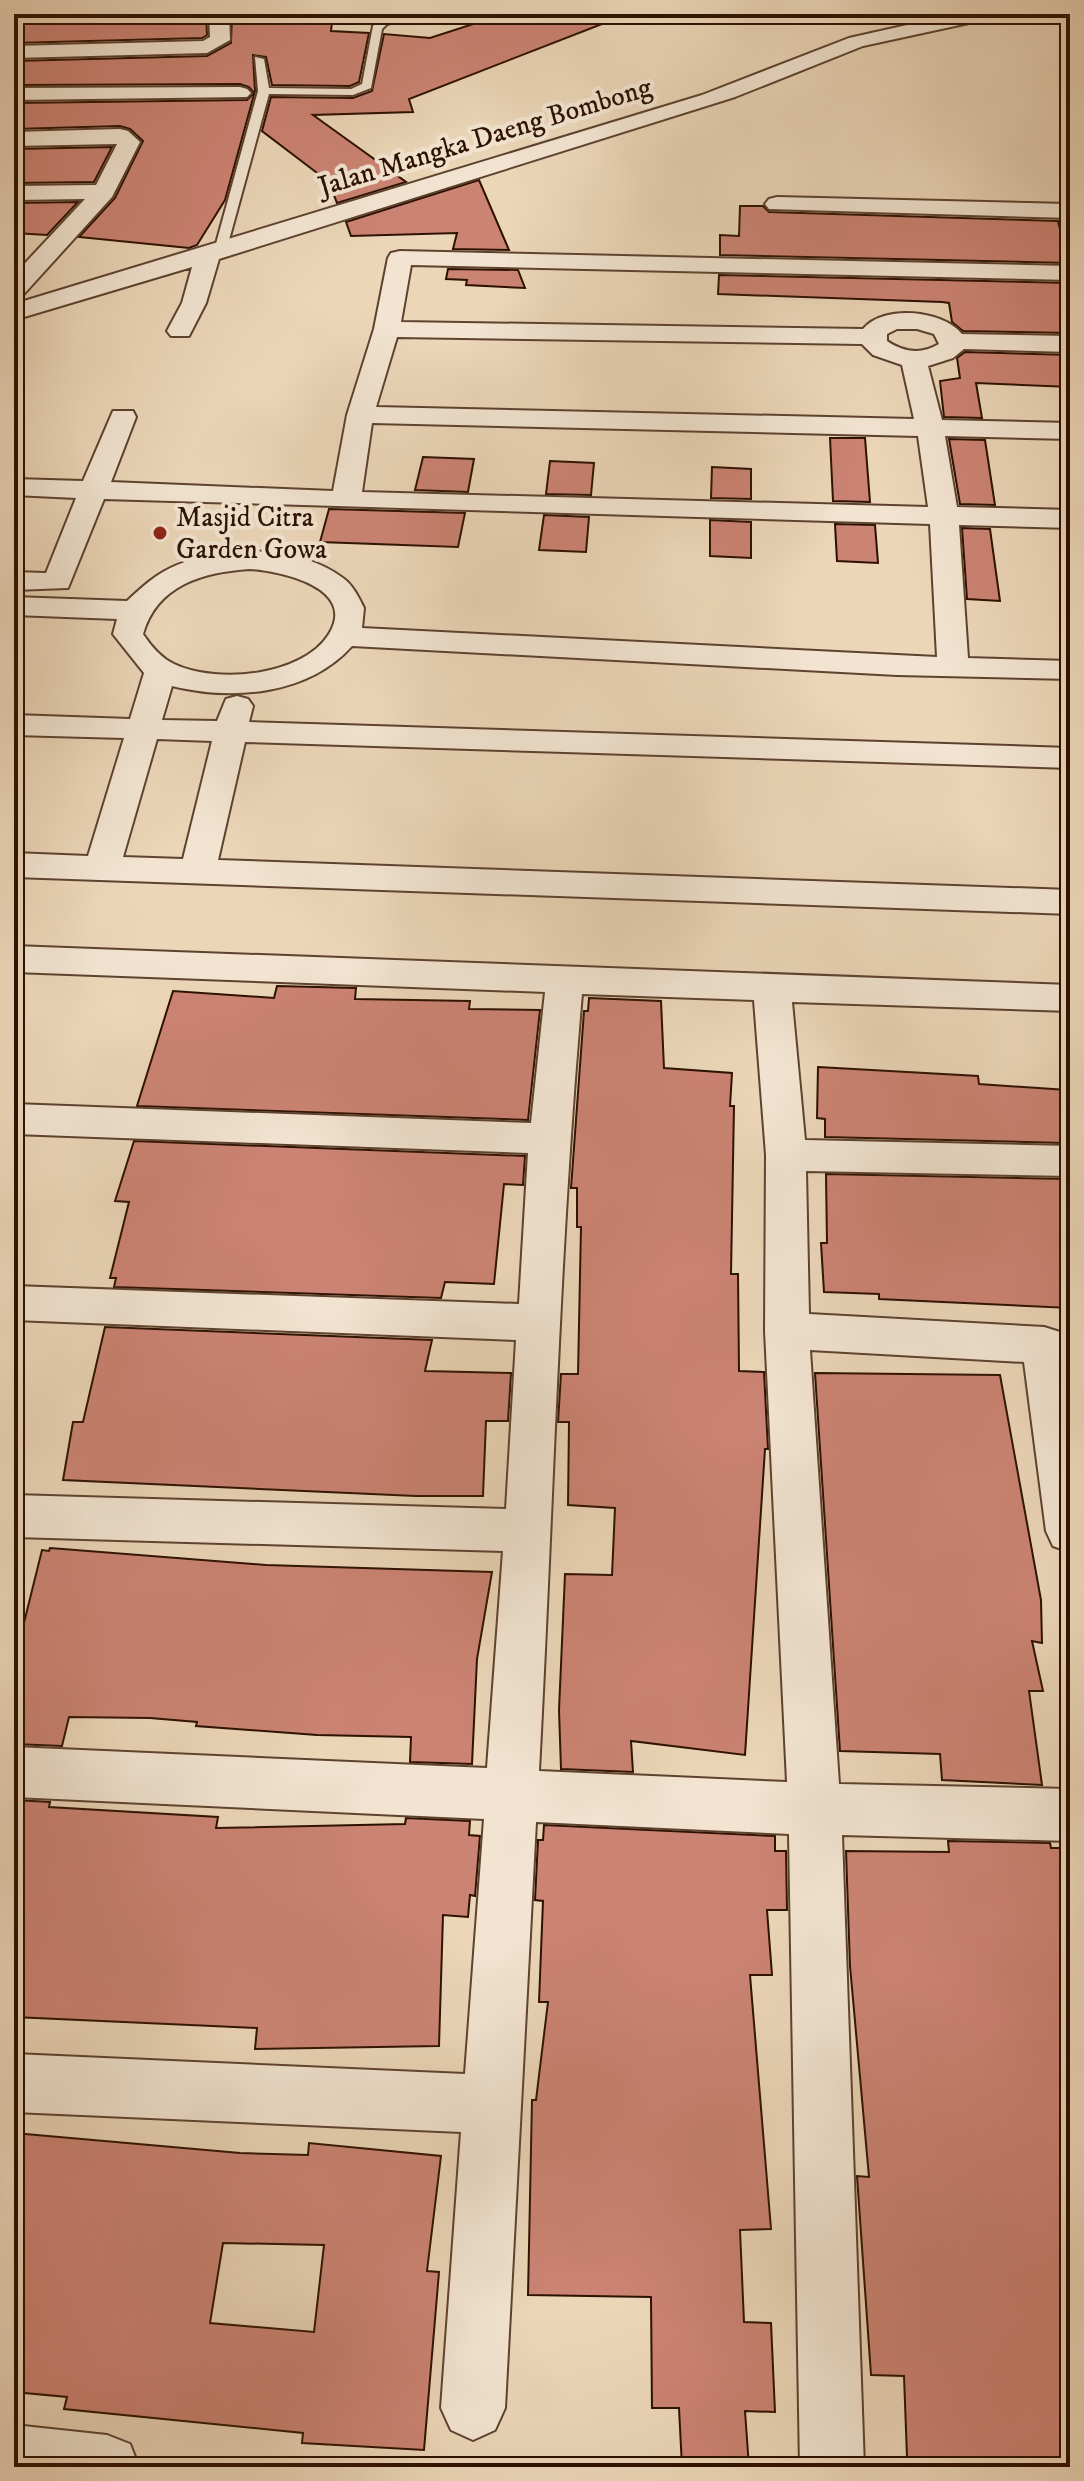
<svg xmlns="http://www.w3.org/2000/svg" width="1084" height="2481" font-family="'IM FELL DW Pica',serif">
  <rect width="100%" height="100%" fill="#ebd6b8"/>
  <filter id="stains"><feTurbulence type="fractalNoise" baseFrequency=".0025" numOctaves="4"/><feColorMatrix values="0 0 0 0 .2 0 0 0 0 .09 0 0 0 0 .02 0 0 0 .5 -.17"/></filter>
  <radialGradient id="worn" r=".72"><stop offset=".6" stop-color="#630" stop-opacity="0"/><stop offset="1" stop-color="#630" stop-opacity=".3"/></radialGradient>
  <path fill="#cb8373" stroke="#2e1101" stroke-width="2" fill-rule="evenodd" d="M 74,14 L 206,14 L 207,35 L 202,38 L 14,43 L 14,15 Z
    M 232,14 L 333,14 L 331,31 L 369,33 L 359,82 L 350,86 L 272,85 L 266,57 L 253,55 L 255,91 L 225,200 L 197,245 L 189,248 L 79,237 L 115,198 L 143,141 L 130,129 L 120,126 L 14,129 L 14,103 L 247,100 L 254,93 L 249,87 L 240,84 L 14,85 L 14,61 L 207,56 L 231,43 Z
    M 504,14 L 620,14 L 620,17 L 409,99 L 413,112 L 313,115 L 406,182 L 337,203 L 329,182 L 262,131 L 271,97 L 353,98 L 372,91 L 384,34 L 430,38 Z
    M 112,147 L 94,182 L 14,183 L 14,149 Z
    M 479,180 L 509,250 L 453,249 L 457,233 L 351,236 L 346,222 Z
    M 78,202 L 47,235 L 14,233 L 14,203 Z
    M 740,206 L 763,206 L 769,212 L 1058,221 L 1068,263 L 720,255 L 720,235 L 739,236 Z
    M 448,269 L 518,270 L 525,288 L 466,285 L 467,280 L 446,279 Z
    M 719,275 L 1070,283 L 1070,333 L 963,331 L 952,322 L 949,303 L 942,302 L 718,294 Z
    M 965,352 L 1070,355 L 1070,387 L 976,383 L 982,418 L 944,417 L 940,381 L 960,378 L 957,358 Z
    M 830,438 L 865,438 L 870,502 L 833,501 Z
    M 949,439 L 985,440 L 995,505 L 960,504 Z
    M 423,457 L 474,459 L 468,492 L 415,490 Z
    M 550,461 L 594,463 L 591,495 L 546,494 Z
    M 712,467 L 751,469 L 751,499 L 711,498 Z
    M 329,509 L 465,513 L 458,547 L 320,542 Z
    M 544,515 L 589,517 L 586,552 L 539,550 Z
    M 710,520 L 751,522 L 751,558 L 710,556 Z
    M 835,524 L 875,525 L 878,563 L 837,561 Z
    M 962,528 L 990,529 L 1000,601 L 967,599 Z
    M 277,986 L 356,988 L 355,999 L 470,1001 L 469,1009 L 540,1010 L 528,1120 L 137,1106 L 173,991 L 274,998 Z
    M 589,998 L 661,1001 L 664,1068 L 732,1073 L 730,1106 L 734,1106 L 731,1274 L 738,1274 L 739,1371 L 764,1372 L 768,1449 L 765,1449 L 745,1755 L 631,1741 L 633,1772 L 561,1769 L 559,1710 L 565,1574 L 612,1575 L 615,1508 L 568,1505 L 569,1422 L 558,1422 L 561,1374 L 578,1374 L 581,1227 L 577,1227 L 577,1188 L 571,1188 L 584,1011 L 588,1011 Z
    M 818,1067 L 978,1076 L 979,1084 L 1067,1090 L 1070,1130 L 1061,1129 L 1063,1143 L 825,1137 L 825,1119 L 817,1118 Z
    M 134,1141 L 525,1156 L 523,1185 L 504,1184 L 494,1284 L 445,1282 L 441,1298 L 114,1287 L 116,1278 L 110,1278 L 129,1202 L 115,1201 Z
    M 826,1174 L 1068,1179 L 1070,1308 L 879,1299 L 879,1294 L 824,1292 L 821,1243 L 827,1243 Z
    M 105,1327 L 432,1340 L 425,1371 L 511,1373 L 508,1421 L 486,1421 L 483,1496 L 416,1496 L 63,1480 L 73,1422 L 83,1422 Z
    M 815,1373 L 1000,1375 L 1041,1600 L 1042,1643 L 1032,1641 L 1043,1691 L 1029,1691 L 1042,1785 L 942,1780 L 940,1754 L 840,1751 Z
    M 50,1548 L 266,1565 L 492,1572 L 477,1659 L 472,1764 L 410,1762 L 411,1737 L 317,1735 L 196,1726 L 197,1722 L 150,1718 L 69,1717 L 62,1746 L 14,1744 L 14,1663 L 42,1550 L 49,1551 Z
    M 14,1800 L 50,1802 L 49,1807 L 218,1817 L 216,1828 L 405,1824 L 406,1818 L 470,1821 L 469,1835 L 480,1836 L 475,1896 L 470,1895 L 468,1917 L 443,1915 L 439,2046 L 255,2049 L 257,2028 L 14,2017 Z
    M 544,1825 L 775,1836 L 775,1851 L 786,1851 L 787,1910 L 767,1910 L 772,1975 L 750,1975 L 771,2229 L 740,2230 L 744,2322 L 771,2323 L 775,2412 L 745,2411 L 749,2467 L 682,2467 L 679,2408 L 652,2408 L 651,2297 L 528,2295 L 532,2100 L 536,2100 L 548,2002 L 539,2002 L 543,1901 L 535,1900 L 538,1840 L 543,1840 Z
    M 948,1841 L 1050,1843 L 1051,1848 L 1070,1848 L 1070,1918 L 1061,1919 L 1070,1965 L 1070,2467 L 1013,2467 L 907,2457 L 904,2376 L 871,2375 L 857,2176 L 869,2177 L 850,1966 L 846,1851 L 949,1852 Z
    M 14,2133 L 240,2153 L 308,2155 L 309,2143 L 441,2156 L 427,2271 L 439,2272 L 424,2450 L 302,2443 L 303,2433 L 64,2409 L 67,2397 L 14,2392 ZM 223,2243 L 324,2245 L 314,2332 L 210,2323 Z"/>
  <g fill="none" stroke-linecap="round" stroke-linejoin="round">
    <defs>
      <path id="lane" d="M 404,14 L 423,14 L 387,24 L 382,29 L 371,88 L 353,95 L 269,94 L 226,251 L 216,254 L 214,251 L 258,91 L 255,57 L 264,59 L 269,88 L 351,89 L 362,84 L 373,26 L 379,20 Z"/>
      <path id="street" d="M 209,14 L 229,14 L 230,40 L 207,53 L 14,58 L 14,46 L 203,41 L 210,37 Z
        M 956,14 L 980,14 L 969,23 L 863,46 L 735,97 L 219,259 L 206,303 L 189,336 L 171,336 L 167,331 L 182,303 L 192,267 L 14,320 L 14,304 L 702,95 L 849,38 Z
        M 240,87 L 247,89 L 251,93 L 247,97 L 14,100 L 14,88 Z
        M 120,129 L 128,131 L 140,142 L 112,197 L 23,295 L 14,297 L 14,275 L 85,199 L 14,200 L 14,186 L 96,185 L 117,144 L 14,146 L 14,132 Z
        M 777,197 L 1070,204 L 1070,218 L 769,209 L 765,204 L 769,199 Z
        M 400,251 L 1070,266 L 1070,280 L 411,265 L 401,322 L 863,329 C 883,304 943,310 962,334 L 1070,336 L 1070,352 L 964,349 L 953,358 L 928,366 L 942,420 L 1070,423 L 1070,439 L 945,436 L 957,507 L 1070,510 L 1070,528 L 959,525 L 968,658 L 1070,661 L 1070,679 L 897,675 L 352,646 C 308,695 233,701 172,686 L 162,720 L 217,721 L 226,699 L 237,696 L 248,699 L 253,706 L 249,722 L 1070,748 L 1070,768 L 245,742 L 218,860 L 1070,890 L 1070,914 L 14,877 L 14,853 L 88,856 L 124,738 L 14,735 L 14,715 L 130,719 L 144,673 L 113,634 L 117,619 L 14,615 L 14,597 L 127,601 C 143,586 157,573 177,565 C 228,545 298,545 343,578 C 353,585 359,598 364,608 L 362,628 L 937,657 L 930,524 L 104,499 L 68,588 L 14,590 L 14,572 L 46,573 L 76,498 L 14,495 L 14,479 L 83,481 L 113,411 L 133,411 L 136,417 L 111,482 L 333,491 L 347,415 L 374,329 L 388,258 L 391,253 ZM 897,329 L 917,329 L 934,334 L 939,344 C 921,355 903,352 887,341 L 887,334 ZM 397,337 L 862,344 L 873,355 L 902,365 L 914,419 L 376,407 ZM 372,423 L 918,436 L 928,507 L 362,492 ZM 250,569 C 279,571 358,587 329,634 C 302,677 216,684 174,664 C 161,658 151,646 143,634 C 157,585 203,572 250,569 ZM 157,739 L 212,741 L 183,859 L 123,857 Z
        M 14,946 L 1070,985 L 1070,1011 L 792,1002 L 805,1140 L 1070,1146 L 1070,1176 L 806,1171 L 809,1314 L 1044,1327 L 1060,1332 L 1066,1345 L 1070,1372 L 1070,1552 L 1053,1546 L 1046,1531 L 1024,1362 L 810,1350 L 839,1784 L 1070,1789 L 1070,1841 L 842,1835 L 864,2467 L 800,2467 L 789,1834 L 536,1822 L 505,2408 L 495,2430 L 473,2440 L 451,2430 L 441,2408 L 461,2132 L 14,2112 L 14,2054 L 465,2074 L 484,1819 L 14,1797 L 14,1747 L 487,1768 L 503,1551 L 14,1537 L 14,1495 L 506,1509 L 516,1340 L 14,1320 L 14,1286 L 519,1304 L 528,1153 L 14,1134 L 14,1104 L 531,1123 L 545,992 L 14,972 ZM 582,994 L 754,1000 L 766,1155 L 765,1331 L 787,1782 L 539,1771 C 553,1511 559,1253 582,994 Z
        M 14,2425 L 107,2435 L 130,2444 L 139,2467 L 14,2467 Z"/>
    </defs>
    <use href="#lane" stroke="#5d422f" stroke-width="4"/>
    <use href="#street" stroke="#5d422f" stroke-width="4"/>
    <use href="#lane" fill="#f2e4d1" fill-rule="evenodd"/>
    <use href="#street" fill="#f2e4d1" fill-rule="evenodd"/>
  </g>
  <circle fill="#8f2418" stroke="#f2e4d1" stroke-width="3" cx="160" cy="533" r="8"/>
  <g text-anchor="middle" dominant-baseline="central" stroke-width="8" stroke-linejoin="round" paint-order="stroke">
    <g font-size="28" fill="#2e1101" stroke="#f2e4d1">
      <text transform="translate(485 137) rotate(-17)">Jalan Mangka Daeng Bombong</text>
    </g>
    <g font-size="28" fill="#2e1101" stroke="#f2e4d1" text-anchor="start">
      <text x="176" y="517">Masjid Citra<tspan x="176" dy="32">Garden Gowa</tspan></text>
    </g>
  </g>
  <rect width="1084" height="2481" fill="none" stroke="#ebd6b8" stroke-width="48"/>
  <rect x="16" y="16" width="1052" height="2449" fill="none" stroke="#2e1101" stroke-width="4"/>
  <rect x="24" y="24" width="1036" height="2433" fill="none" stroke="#2e1101" stroke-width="2"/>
  <rect width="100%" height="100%" filter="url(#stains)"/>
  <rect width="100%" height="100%" fill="url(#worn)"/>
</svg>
